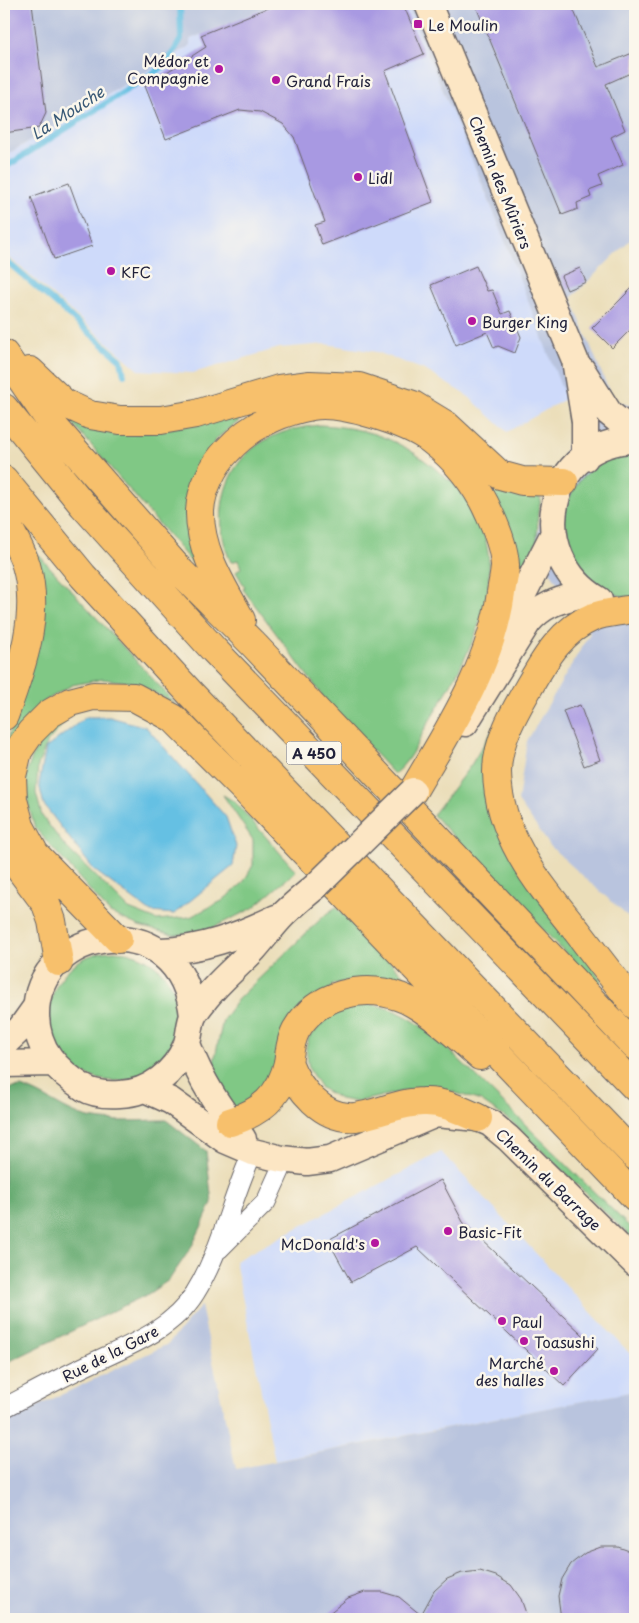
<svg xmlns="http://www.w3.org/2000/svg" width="639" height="1623" font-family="'Playpen Sans',sans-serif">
  <rect width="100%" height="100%" fill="#fbf7ec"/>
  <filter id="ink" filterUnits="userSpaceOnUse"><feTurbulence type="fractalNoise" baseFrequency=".02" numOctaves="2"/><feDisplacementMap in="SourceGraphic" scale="10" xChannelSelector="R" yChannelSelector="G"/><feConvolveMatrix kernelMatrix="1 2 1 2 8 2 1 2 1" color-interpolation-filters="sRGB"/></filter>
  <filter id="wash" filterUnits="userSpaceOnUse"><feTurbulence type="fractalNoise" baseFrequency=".0096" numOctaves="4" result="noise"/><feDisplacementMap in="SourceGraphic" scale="20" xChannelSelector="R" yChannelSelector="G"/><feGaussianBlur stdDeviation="1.12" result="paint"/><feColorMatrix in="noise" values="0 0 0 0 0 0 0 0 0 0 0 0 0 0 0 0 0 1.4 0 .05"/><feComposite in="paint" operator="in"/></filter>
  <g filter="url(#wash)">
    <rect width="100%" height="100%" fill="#ebdeba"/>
    <path fill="#cedafa" d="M 275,4 L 407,4 L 496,217 L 567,398 L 507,432 L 469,397 L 425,370 L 377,352 L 326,344 L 279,348 L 193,373 L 139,370 L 4,253 L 4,156 L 190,46 L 190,39 Z
      M 441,1152 L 635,1359 L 635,1391 L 275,1461 L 235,1261 Z"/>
    <path fill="#b9c4de" d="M 4,4 L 275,4 L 190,39 L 190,46 L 4,156 Z
      M 407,4 L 635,4 L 635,235 L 571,298 L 613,401 L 635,407 L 635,923 L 551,847 L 518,801 L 527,741 L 590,633 L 536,550 L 542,506 L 572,434 L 571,413 L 496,217 Z
      M 201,1306 L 236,1469 L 635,1391 L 635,1619 L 4,1619 L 4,1422 L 168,1344 Z"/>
    <path fill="#80c885" stroke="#517560" d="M 239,411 L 238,422 L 216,439 L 199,468 L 200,572 L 68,418 C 80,423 93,429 105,432 C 149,439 197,421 239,411 Z
      M 320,425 C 375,428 408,443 448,480 L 451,480 C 462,494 473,507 480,524 C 508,589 466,660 433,715 C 419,736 414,758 394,774 L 327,702 L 243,589 L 245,587 L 236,572 L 241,568 L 238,560 L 231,562 C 211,519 222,461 268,439 C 284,430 302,427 320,425 Z
      M 635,451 L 635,598 C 618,597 592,588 581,573 C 576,567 573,556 570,549 C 568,543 563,536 563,531 C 562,489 594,454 635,451 Z
      M 485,478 C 501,490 517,496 537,494 L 541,499 L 538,512 L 537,541 L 518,589 Z
      M 34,550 L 176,704 L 135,683 L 103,679 L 72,685 L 45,701 L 5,749 L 14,715 Z
      M 66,721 L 48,741 L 38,765 L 36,793 L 42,816 L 64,845 L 129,909 L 157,920 L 190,917 L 222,901 L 243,883 L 253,865 L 253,840 L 223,795 L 235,802 L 296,871 L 253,908 L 206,931 L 174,935 L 139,926 L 110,913 L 35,828 L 28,804 L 26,775 L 34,752 L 46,734 Z
      M 496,724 L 487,766 L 601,981 L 596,985 L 433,815 L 471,765 Z
      M 336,907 L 418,990 L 414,992 L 364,979 L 333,984 L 271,1083 L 234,1112 L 212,1071 L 223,1020 L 238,999 L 326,914 Z
      M49 1016a65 65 0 1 1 130 0a65 65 0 1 1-130 0Z
      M 365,1004 C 394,1006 414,1020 436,1037 L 635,1232 L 635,1241 L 512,1122 L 481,1101 L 453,1092 L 409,1090 L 356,1102 L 340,1099 L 321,1088 L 309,1069 L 306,1048 L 309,1037 L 331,1015 L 353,1006 Z"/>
    <path fill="#68ac72" stroke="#456756" d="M 21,1087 C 45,1094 66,1113 89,1118 C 114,1123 141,1120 166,1120 L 206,1151 L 212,1203 L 203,1223 L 191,1248 L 169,1280 L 148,1294 L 4,1364 L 4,1089 Z"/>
    <path fill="#65c0e3" stroke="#44718f" d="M 86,717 L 110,717 L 146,727 L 226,817 L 236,846 L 233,866 L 174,914 L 151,912 L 94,870 L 44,805 L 39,784 L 46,748 Z"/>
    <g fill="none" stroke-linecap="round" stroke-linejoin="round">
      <path stroke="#65c0e3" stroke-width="6" d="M 4,168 L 166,65 L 181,39 L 180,4
        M 4,259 L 121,360 L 124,375"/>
    </g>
    <g id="blocks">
      <path fill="#a899e2" d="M 4,4 L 32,4 L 46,113 L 39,128 L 4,133 Z
        M 277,4 L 403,4 L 424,54 L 385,71 L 433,202 L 322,245 L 315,225 L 325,222 L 294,137 L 283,124 L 260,112 L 240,110 L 166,139 L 145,86 L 206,47 L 201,35 Z
        M 475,4 L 571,4 L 598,67 L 635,52 L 635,71 L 606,84 L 625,130 L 611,137 L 623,165 L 598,176 L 602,186 L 589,191 L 591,197 L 577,203 L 578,209 L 562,215 Z
        M 69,183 L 92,246 L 54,259 L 31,197 Z
        M 476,266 L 487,291 L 492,290 L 502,314 L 510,311 L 521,337 L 515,353 L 498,346 L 494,348 L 487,332 L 456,345 L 431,285 Z
        M 580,268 L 586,282 L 567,290 L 561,276 Z
        M 635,285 L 635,325 L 612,348 L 592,328 Z
        M 580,705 L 600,760 L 584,766 L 563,711 Z
        M 441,1180 L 463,1222 L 598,1349 L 564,1386 L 417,1247 L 351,1282 L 328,1240 Z
        M 601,1547 L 618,1547 L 635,1553 L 635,1619 L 561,1619 L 558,1596 L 562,1579 L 571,1564 L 585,1553 Z
        M 480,1571 L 496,1576 L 511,1585 L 521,1599 L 528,1619 L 322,1619 L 348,1598 L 365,1592 L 382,1592 L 399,1597 L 421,1615 L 434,1591 L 447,1579 L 462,1573 Z"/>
    </g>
  </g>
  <g filter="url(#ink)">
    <use href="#blocks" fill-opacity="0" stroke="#686467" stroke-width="1"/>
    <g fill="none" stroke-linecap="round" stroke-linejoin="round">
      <defs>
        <path id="street" d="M 219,1249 L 266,1202 L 280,1171 L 282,1159
          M 4,1408 C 27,1396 51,1383 75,1371 C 116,1350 169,1335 195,1293 C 222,1250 231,1198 253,1152"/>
        <path id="secondary" d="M 428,4 L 575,360 L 585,422 L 585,458
          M 582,370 L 609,413 L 635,434
          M 599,600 C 523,555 546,441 635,440
          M 500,639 L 553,535
          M 465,723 L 528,622 C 545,602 562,600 586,593
          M 160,951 C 202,950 238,936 276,918
          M 193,1016 C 181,902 34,925 36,1016 C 37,1050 56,1070 84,1088 C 94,1094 107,1095 120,1094 C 150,1093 175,1072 186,1046 C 190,1036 189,1025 193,1016 C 196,1010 202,1003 206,998 C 220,980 238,966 254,949 C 264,938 273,925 283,915 C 293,905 304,896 315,887
          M 4,1044 L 21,1028 L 36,1007
          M 187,1044 C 202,1083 218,1106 243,1139
          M 4,1064 L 52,1063
          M 145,1089 L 171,1101 L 225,1140 L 253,1152 L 282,1159 L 307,1162 L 330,1159 L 436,1114 L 478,1118 L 490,1123 L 508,1138 L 635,1263"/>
        <path id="highway" d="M 4,354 L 55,428 L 181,572 L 255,646 L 635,1046
          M 30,371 L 64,403 L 90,415 L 120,420 L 161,420 L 196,414 L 279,389 L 310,385 L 359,387 L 413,405 L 446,425 L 500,475 L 522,481 L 564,482
          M 4,408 L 83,505 L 214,650 L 635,1087
          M 4,480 L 83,576 L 191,694 L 635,1156
          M 4,520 C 12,534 21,549 26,565 C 41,616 21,669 4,716
          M 627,610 C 616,612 603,613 593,617 C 562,630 546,657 530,685 C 515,711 497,741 497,772 C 498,836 539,884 577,931 C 596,956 615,981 635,1005
          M 241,620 C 223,587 199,551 200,511 C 201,490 213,465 228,450 C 250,426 280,412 312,406 C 341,401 408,422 431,440 C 457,460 477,485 490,515 C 497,530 504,548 505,565 C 505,574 502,584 501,593 C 491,666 449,729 413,791
          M 4,848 L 46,904 L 52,921 L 59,962
          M 118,939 L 35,854 L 20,826 L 13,800 L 12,776 L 18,751 L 31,732 L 49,714 L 70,702 L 93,696 L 134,697 L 173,718 L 246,791 L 635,1197
          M 288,1062 C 298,1089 323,1120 355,1117 C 378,1114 400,1102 423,1102 C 443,1101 460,1110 478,1118
          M 230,1122 C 260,1113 281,1096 288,1063 C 290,1051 290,1041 296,1030 C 317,994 363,983 400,997 C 424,1005 461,1039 480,1056"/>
      </defs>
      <use href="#street" stroke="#686467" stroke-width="21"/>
      <use href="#secondary" stroke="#686467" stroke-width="29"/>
      <use href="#highway" stroke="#686467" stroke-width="30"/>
      <use href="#street" stroke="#fff" stroke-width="19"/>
      <use href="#secondary" stroke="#fce6c4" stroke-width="26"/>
      <use href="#highway" stroke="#f7c06c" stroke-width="28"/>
      <defs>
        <path id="secondary-bridge" d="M 315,887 L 413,791"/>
      </defs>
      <use href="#secondary-bridge" stroke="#686467" stroke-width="29" stroke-linecap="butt"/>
      <use href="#secondary-bridge" stroke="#fce6c4" stroke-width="26"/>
    </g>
  </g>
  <g fill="#b5179e" stroke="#fbf7ec" stroke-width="2">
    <rect x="413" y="19" width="10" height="10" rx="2.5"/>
    <circle cx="219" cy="69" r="5"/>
    <circle cx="276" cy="80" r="5"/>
    <circle cx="358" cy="177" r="5"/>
    <circle cx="111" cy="271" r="5"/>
    <circle cx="472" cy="321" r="5"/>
    <circle cx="448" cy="1231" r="5"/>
    <circle cx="375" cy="1243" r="5"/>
    <circle cx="502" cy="1321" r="5"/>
    <circle cx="524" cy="1341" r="5"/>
    <circle cx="554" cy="1371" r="5"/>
  </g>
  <g text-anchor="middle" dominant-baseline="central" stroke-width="5" stroke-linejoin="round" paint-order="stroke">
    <rect fill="#fbf7ec" stroke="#636270" stroke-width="1" x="286.5" y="741.5" width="55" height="23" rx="4"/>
    <g font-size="14" font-weight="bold" fill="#22223b">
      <text x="314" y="753">A 450</text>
    </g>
    <g font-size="15" fill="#22223b" stroke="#fbf7ec" text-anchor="start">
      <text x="428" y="24">Le Moulin</text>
      <text x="209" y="60" text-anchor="end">Médor et<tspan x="209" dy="17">Compagnie</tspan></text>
      <text x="286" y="80">Grand Frais</text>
      <text x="368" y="177">Lidl</text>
      <text x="121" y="271">KFC</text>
      <text x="482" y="321">Burger King</text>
      <text x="458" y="1231">Basic-Fit</text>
      <text x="365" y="1243" text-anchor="end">McDonald's</text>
      <text x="512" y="1321">Paul</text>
      <text x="534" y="1341">Toasushi</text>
      <text x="544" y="1362" text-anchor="end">Marché<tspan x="544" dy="17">des halles</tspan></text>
    </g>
    <g font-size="15" fill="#22223b" stroke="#fbf7ec">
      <text transform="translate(501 182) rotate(68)">Chemin des Mûriers</text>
      <text transform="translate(549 1179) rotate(44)">Chemin du Barrage</text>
      <text transform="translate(110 1353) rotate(-27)">Rue de la Gare</text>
    </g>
    <g font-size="16" font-style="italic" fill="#395976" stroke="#fbf7ec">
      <text transform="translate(67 112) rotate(-33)">La Mouche</text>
    </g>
  </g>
  <rect width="639" height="1623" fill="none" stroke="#fbf7ec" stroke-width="20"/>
</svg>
